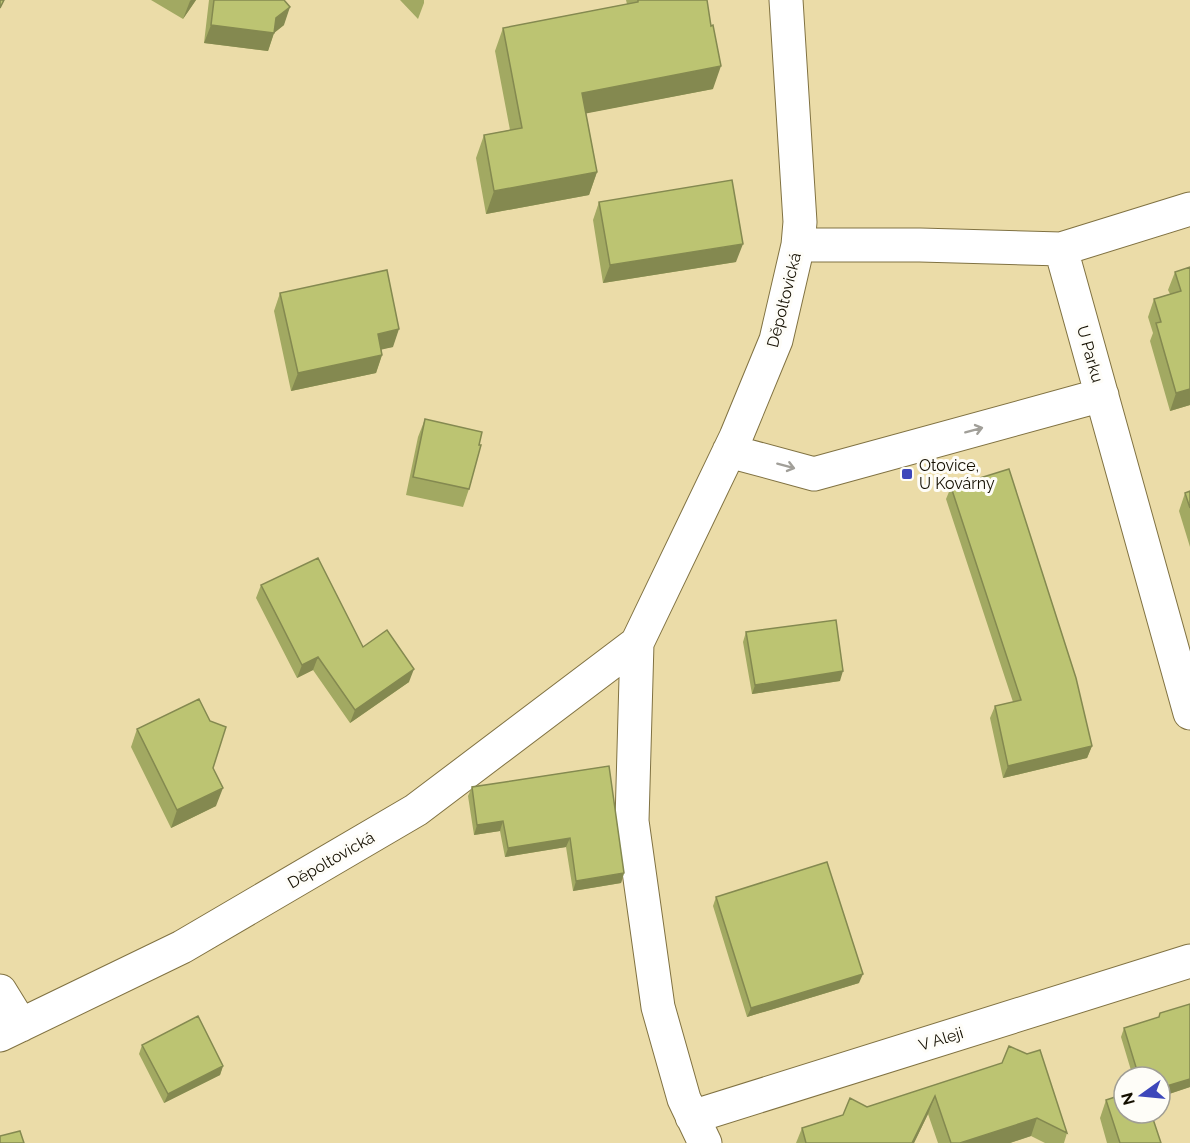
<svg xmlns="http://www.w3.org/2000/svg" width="1190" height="1143" font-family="Raleway,sans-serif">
  <rect width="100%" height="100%" fill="#ebdca8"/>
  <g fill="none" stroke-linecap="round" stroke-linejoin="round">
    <defs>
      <path id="minor" d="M 798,245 L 920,245 L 1061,249 L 1190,209
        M 1061,249 L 1190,713
        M 729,451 L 814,474 L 1102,395
        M 0,991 L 21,1025
        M 0,1035 L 182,947 L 416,810 L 637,643
        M 692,1117 L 1190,961
        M 705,1143 L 684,1099 L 658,1007 L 632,821 L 637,643 L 736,437 L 776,340 L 798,245 L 800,222 L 786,0"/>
    </defs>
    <use href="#minor" stroke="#807242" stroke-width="35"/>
    <use href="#minor" stroke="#fff" stroke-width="33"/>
  </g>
  <path fill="#a2a962" d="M 151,0 L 196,0 L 183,19 Z
    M 209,0 L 284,0 L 284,25 L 274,33 L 268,51 L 204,43 Z
    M 400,0 L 424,0 L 424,3 L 418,19 Z
    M 626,0 L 707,0 L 713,89 L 586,113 L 597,172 L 589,195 L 486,214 L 476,158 L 484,135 L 510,130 L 495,51 L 503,28 L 627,4 Z
    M 599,202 L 736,262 L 603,283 L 593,220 Z
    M 1190,267 L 1190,405 L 1170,411 L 1150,341 L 1153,333 L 1148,317 L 1154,299 L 1170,294 L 1168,290 L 1175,272 Z
    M 280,293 L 393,347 L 381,349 L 382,355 L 376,373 L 291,391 L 274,311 Z
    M 425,419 L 469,489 L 463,507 L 406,495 L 418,437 Z
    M 951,487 L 1092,746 L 1087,758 L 1003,778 L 990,718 L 995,706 L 1013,702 L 946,499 Z
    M 1190,491 L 1190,547 L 1179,511 L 1185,493 Z
    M 261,585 L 363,647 L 409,682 L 350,723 L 313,670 L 297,678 L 256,598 Z
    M 746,632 L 840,681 L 752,694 L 743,642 Z
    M 137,729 L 216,806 L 171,828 L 131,747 Z
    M 609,766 L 624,873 L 621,883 L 573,891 L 566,847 L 505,857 L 500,831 L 474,835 L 468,796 L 472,787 Z
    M 716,897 L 859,983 L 747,1017 L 713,906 Z
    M 1124,1028 L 1190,1087 L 1160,1097 L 1160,1077 L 1133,1077 L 1121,1037 Z
    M 142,1045 L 223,1066 L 220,1075 L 164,1103 L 139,1054 Z
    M 1002,1063 L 1067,1133 L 1064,1143 L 1045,1143 L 1031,1136 L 1010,1143 L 938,1143 L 928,1114 L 914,1143 L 796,1143 L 802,1128 Z
    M 1106,1100 L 1161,1143 L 1107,1143 L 1100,1118 Z"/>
  <path fill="#848950" d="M 191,0 L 196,0 L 183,19 L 190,1 Z
    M 290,7 L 284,25 L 274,33 L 268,51 L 204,43 L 211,25 L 276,18 Z
    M 721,66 L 713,89 L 573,116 L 582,93 Z
    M 597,172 L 589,195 L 486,214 L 494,191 Z
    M 743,244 L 736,262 L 603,283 L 610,265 Z
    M 399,329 L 393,347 L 371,352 L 378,334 Z
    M 382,355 L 376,373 L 291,391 L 298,373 Z
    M 1190,389 L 1190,405 L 1170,411 L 1176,393 Z
    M 318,657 L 313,670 L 297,678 L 302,665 Z
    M 414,669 L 409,682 L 350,723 L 355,710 Z
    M 843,671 L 840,681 L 752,694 L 755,685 Z
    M 1092,746 L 1087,758 L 1003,778 L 1008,766 Z
    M 223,788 L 216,806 L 171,828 L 177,810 Z
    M 503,821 L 500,831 L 474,835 L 477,825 Z
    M 570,838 L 566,847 L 505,857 L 508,848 Z
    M 624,873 L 621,883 L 573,891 L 576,881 Z
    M 863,974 L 859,983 L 747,1017 L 751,1008 Z
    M 223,1066 L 220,1075 L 164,1103 L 168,1094 Z
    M 1190,1079 L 1190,1087 L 1160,1097 L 1160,1088 Z
    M 935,1096 L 928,1114 L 914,1143 L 912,1143 Z
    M 1037,1118 L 1031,1136 L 1010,1143 L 960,1143 Z"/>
  <path fill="#bcc472" stroke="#848950" stroke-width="1.5" d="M 0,0 L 4,0 L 0,8 Z
    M 214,0 L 284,0 L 290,7 L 276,18 L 274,33 L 211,25 Z
    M 638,0 L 707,0 L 711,26 L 713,25 L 721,66 L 582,93 L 597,172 L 494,191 L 484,135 L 522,128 L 503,28 L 638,2 Z
    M 732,180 L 743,244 L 610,265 L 599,202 Z
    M 1190,267 L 1190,389 L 1176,393 L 1156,323 L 1161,322 L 1154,299 L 1181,291 L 1175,272 Z
    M 387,270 L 399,329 L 378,334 L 382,355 L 298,373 L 280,293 Z
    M 425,419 L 482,432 L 479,445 L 481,445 L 469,489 L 413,477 Z
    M 1009,469 L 1076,678 L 1092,746 L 1008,766 L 995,706 L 1021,700 L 951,487 Z
    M 1190,491 L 1190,508 L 1185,493 Z
    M 318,558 L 363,647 L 387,630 L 414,669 L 355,710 L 318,657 L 302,665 L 261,585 Z
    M 836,620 L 843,671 L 755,685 L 746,632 Z
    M 199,699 L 210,721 L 226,727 L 213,768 L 223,788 L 177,810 L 137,729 Z
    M 609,766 L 624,873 L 576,881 L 570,838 L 508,848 L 503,821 L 477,825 L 472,787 Z
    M 827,862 L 863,974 L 751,1008 L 716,897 Z
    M 1190,1004 L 1190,1079 L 1160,1088 L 1160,1077 L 1139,1077 L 1124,1028 L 1159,1017 L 1160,1013 Z
    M 198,1016 L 223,1066 L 168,1094 L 142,1045 Z
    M 1009,1046 L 1027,1054 L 1040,1050 L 1067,1133 L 1037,1118 L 960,1143 L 951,1143 L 935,1096 L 912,1143 L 806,1143 L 802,1128 L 843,1115 L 850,1098 L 867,1107 L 1002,1063 Z
    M 1124,1094 L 1124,1113 L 1151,1113 L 1161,1143 L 1120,1143 L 1106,1100 Z
    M 20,1131 L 24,1143 L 0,1143 L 0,1136 Z"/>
  <defs><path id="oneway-shaft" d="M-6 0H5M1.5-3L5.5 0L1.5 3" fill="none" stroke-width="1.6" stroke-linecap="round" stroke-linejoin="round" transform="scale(1.5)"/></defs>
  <g stroke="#a19f99">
    <use href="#oneway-shaft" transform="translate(974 430) rotate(-15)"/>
    <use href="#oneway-shaft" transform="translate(786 466) rotate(15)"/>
  </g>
  <rect fill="#3d47ba" stroke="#fefdf8" stroke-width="2" x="901" y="468" width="12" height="12" rx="3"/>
  <g text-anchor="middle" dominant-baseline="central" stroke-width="6" stroke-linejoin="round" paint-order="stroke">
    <g font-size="16" fill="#140f00" stroke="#fefdf8">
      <text transform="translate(784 300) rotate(-76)">Děpoltovická</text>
      <text transform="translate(1090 354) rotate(74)">U Parku</text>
      <text transform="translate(331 860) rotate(-30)">Děpoltovická</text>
      <text transform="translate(941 1039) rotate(-17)">V Aleji</text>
    </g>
    <g font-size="16" fill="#140f00" stroke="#fefdf8" text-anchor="start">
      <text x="919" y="465">Otovice,<tspan x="919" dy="18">U Kovárny</tspan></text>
    </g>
  </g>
  <g transform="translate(1142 1095) rotate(255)"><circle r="28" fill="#fefdf8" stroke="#a09e95" stroke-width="1.5"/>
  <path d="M0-4.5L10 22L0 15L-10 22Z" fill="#3d47ba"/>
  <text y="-9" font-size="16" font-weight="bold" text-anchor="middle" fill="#140f00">N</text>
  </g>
</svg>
